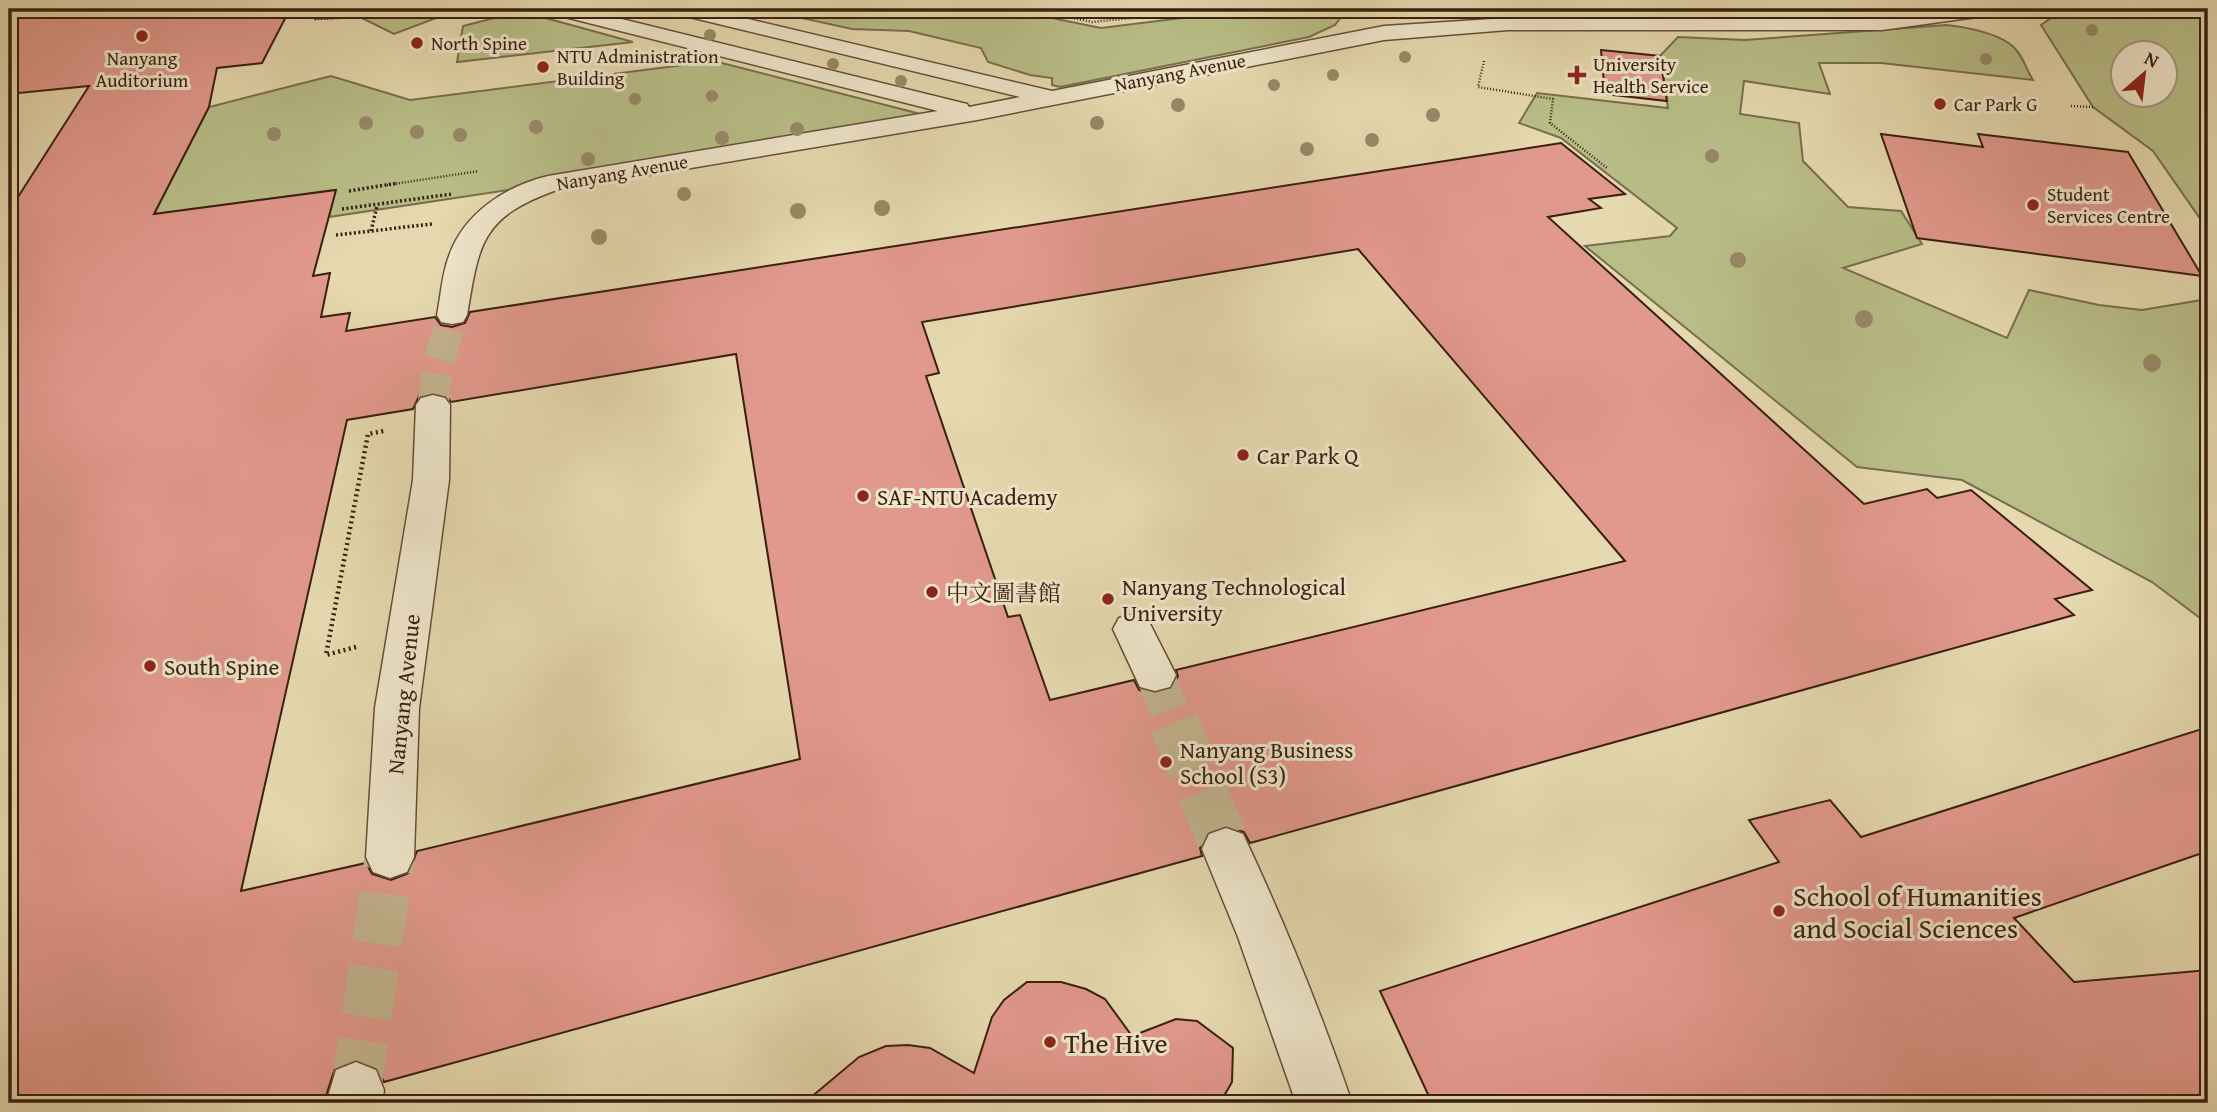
<svg xmlns="http://www.w3.org/2000/svg" width="2217" height="1112" font-family="'Gentium Book Plus','Noto Serif SC',serif">
  <rect width="100%" height="100%" fill="#e6d9af"/>
  <filter id="stains"><feTurbulence type="fractalNoise" baseFrequency=".00286" numOctaves="4"/><feColorMatrix values="0 0 0 0 .2 0 0 0 0 .09 0 0 0 0 .02 0 0 0 .5 -.17"/></filter>
  <radialGradient id="worn" r=".72"><stop offset=".6" stop-color="#630" stop-opacity="0"/><stop offset="1" stop-color="#630" stop-opacity=".3"/></radialGradient>
  <path fill="#b9be88" stroke="#796e4c" stroke-width="2" fill-rule="evenodd" d="M 313,9 L 460,9 L 394,34 L 360,17 L 315,19 Z
    M 761,9 L 1007,9 L 1101,28 L 1255,9 L 1347,9 L 1335,25 L 1309,37 L 1060,87 L 1052,85 L 1052,78 L 1030,75 L 988,62 L 981,48 L 909,31 L 852,29 Z
    M 1467,9 L 1961,9 L 1862,17 L 1542,17 Z
    M 2078,9 L 2208,9 L 2208,230 L 2153,151 L 2093,107 L 2041,25 L 2057,14 ZM 2164,52 L 2164,94 L 2122,94 L 2122,52 Z
    M 510,14 L 542,17 L 633,42 L 457,62 L 463,26 Z
    M 1946,25 C 1966,27 2005,34 2017,51 C 2024,59 2027,71 2033,80 L 1881,63 L 1819,63 L 1830,94 L 1744,81 L 1740,114 L 1799,123 L 1803,161 L 1848,207 L 1901,211 L 1922,244 L 1843,268 L 2007,338 L 2029,290 L 2099,305 L 2142,310 L 2208,299 L 2208,624 L 2152,582 L 1962,480 L 1857,467 L 1585,246 L 1670,236 L 1677,228 L 1561,138 L 1519,123 L 1537,93 L 1668,108 L 1660,56 L 1678,37 L 1745,40 Z
    M 714,61 L 940,119 L 548,184 L 329,217 L 335,190 L 154,214 L 209,107 L 331,76 L 410,100 Z"/>
  <path fill="#e2998d" stroke="#391f10" stroke-width="2" fill-rule="evenodd" d="M 110,9 L 290,9 L 262,63 L 217,68 L 209,107 L 154,214 L 336,190 L 313,276 L 330,273 L 321,317 L 350,313 L 346,331 L 435,317 L 441,325 L 452,327 L 465,323 L 470,312 L 1561,143 L 1625,194 L 1589,199 L 1601,208 L 1548,217 L 1864,504 L 1927,489 L 1937,498 L 1971,490 L 2092,590 L 2055,599 L 2074,615 L 1250,843 L 1244,832 L 1225,826 L 1207,833 L 1200,848 L 1202,856 L 384,1082 L 377,1068 L 355,1060 L 335,1068 L 325,1099 L 308,1103 L 9,1103 L 9,211 L 89,86 L 9,94 L 9,19 ZM 1358,249 L 1625,561 L 1176,670 L 1178,676 L 1172,688 L 1156,694 L 1139,690 L 1134,680 L 1050,700 L 1020,615 L 1008,617 L 926,376 L 939,373 L 922,322 ZM 736,354 L 800,759 L 417,851 L 409,873 L 391,880 L 372,874 L 366,863 L 241,891 L 347,420 L 413,409 L 419,396 L 432,392 L 446,395 L 451,402 Z
    M 1601,50 L 1660,56 L 1667,101 L 1605,94 Z
    M 1881,134 L 1983,147 L 1978,134 L 2128,152 L 2202,276 L 1917,238 Z
    M 2208,727 L 2208,851 L 2014,918 L 2074,982 L 2208,970 L 2208,1103 L 1432,1103 L 1380,991 L 1779,862 L 1749,820 L 1830,800 L 1861,837 Z
    M 1027,982 L 1061,982 L 1086,989 L 1105,999 L 1132,1036 L 1176,1019 L 1197,1021 L 1233,1048 L 1232,1082 L 1220,1103 L 804,1103 L 859,1057 L 886,1046 L 908,1045 L 930,1048 L 974,1073 L 992,1017 L 1004,1000 Z"/>
  <g fill="none" stroke-linecap="round" stroke-linejoin="round">
    <path stroke="#c3b48f" stroke-width="31" stroke-dasharray="31 15" stroke-linecap="butt" d="M 433,405 L 437,370 L 452,315"/>
    <path stroke="#c3b48f" stroke-width="38" stroke-dasharray="38 19" stroke-linecap="butt" d="M 1155,675 L 1175,724"/>
    <path stroke="#c3b48f" stroke-width="50" stroke-dasharray="50 24" stroke-linecap="butt" d="M 1174,723 L 1226,849
      M 356,1090 L 390,857"/>
    <defs>
      <path id="minor" d="M 546,9 L 581,9 L 967,104 L 969,107 L 1020,97 L 673,13 L 669,9 L 706,9 L 1052,91 L 1384,26 L 1508,18 L 1882,18 L 1946,9 L 2002,9 L 1998,13 L 1991,15 L 1882,30 L 1508,30 L 1384,40 L 977,120 L 554,191 C 480,218 479,245 467,315 L 463,322 L 452,324 L 441,322 L 437,315 C 441,295 442,274 449,256 C 464,213 506,186 548,176 L 938,111 L 549,13 Z
        M 433,395 L 445,398 L 450,405 L 449,480 L 419,708 L 414,857 L 407,872 L 390,878 L 373,872 L 366,857 L 375,708 L 413,480 L 416,405 L 421,398 Z
        M 1133,614 L 1147,618 L 1176,675 L 1170,687 L 1155,691 L 1140,687 L 1113,629 L 1119,618 Z
        M 1226,828 L 1243,834 C 1284,921 1321,1012 1352,1103 L 1296,1103 L 1238,937 L 1202,849 L 1209,834 Z
        M 356,1062 L 376,1070 L 384,1090 L 382,1103 L 326,1103 L 336,1070 Z"/>
    </defs>
    <use href="#minor" stroke="#644e38" stroke-width="3"/>
    <path stroke="#391f10" stroke-width="2.5" stroke-dasharray="1 2" stroke-linecap="butt" d="M 1030,9 L 1092,22 L 1218,9
      M 315,19 L 360,17 L 381,9
      M 1484,61 L 1478,87 L 1553,99 L 1550,123 L 1607,168
      M 2071,106 L 2093,107
      M 387,185 L 479,171"/>
    <path stroke="#391f10" stroke-width="3.5" stroke-dasharray="2 2.5" stroke-linecap="butt" d="M 349,191 L 398,183
      M 342,209 L 452,194
      M 371,231 L 377,206
      M 336,235 L 432,224"/>
    <path stroke="#391f10" stroke-width="4.5" stroke-dasharray="2 3.5" stroke-linecap="butt" d="M 356,647 L 326,655 L 368,434 L 384,431"/>
    <use href="#minor" fill="#efe6cb" fill-rule="evenodd"/>
  </g>
  <g fill="#988968">
    <circle cx="2092" cy="30" r="6"/>
    <circle cx="710" cy="35" r="6"/>
    <circle cx="1405" cy="57" r="6"/>
    <circle cx="1986" cy="59" r="6"/>
    <circle cx="833" cy="64" r="6"/>
    <circle cx="1333" cy="75" r="6"/>
    <circle cx="901" cy="81" r="6"/>
    <circle cx="1274" cy="85" r="6"/>
    <circle cx="712" cy="96" r="6"/>
    <circle cx="635" cy="99" r="6"/>
    <circle cx="1178" cy="105" r="7"/>
    <circle cx="1433" cy="115" r="7"/>
    <circle cx="366" cy="123" r="7"/>
    <circle cx="1097" cy="123" r="7"/>
    <circle cx="536" cy="127" r="7"/>
    <circle cx="797" cy="129" r="7"/>
    <circle cx="417" cy="132" r="7"/>
    <circle cx="274" cy="134" r="7"/>
    <circle cx="460" cy="135" r="7"/>
    <circle cx="722" cy="138" r="7"/>
    <circle cx="1372" cy="140" r="7"/>
    <circle cx="1307" cy="149" r="7"/>
    <circle cx="1712" cy="156" r="7"/>
    <circle cx="588" cy="159" r="7"/>
    <circle cx="684" cy="194" r="7"/>
    <circle cx="882" cy="208" r="8"/>
    <circle cx="798" cy="211" r="8"/>
    <circle cx="599" cy="237" r="8"/>
    <circle cx="1738" cy="260" r="8"/>
    <circle cx="1864" cy="319" r="9"/>
    <circle cx="2152" cy="363" r="9"/>
  </g>
  <g fill="#8f2418" stroke="#efe6cb" stroke-width="2.5">
    <circle cx="142" cy="36" r="7"/>
    <circle cx="417" cy="43" r="7"/>
    <circle cx="543" cy="67" r="7"/>
    <path d="M1573.5 64.5h7v7h7v7h-7v7h-7v-7h-7v-7h7z"/>
    <circle cx="1940" cy="104" r="7"/>
    <circle cx="2033" cy="205" r="7"/>
    <circle cx="1243" cy="455" r="7"/>
    <circle cx="863" cy="496" r="7"/>
    <circle cx="932" cy="592" r="7"/>
    <circle cx="1108" cy="599" r="7"/>
    <circle cx="150" cy="666" r="7"/>
    <circle cx="1166" cy="762" r="7"/>
    <circle cx="1779" cy="911" r="7"/>
    <circle cx="1050" cy="1042" r="7"/>
  </g>
  <g text-anchor="middle" dominant-baseline="central" stroke-width="6" stroke-linejoin="round" paint-order="stroke">
    <g font-size="19" fill="#391f10" stroke="#efe6cb" text-anchor="start">
      <text x="431" y="43">North Spine</text>
      <text x="557" y="56">NTU Administration<tspan x="557" dy="22">Building</tspan></text>
      <text x="142" y="58" text-anchor="middle">Nanyang<tspan x="142" dy="22">Auditorium</tspan></text>
      <text x="1593" y="64">University<tspan x="1593" dy="22">Health Service</tspan></text>
      <text x="1954" y="104">Car Park G</text>
      <text x="2047" y="194">Student<tspan x="2047" dy="22">Services Centre</tspan></text>
    </g>
    <g font-size="19" fill="#391f10" stroke="#efe6cb">
      <text transform="translate(1180 72) rotate(-11)">Nanyang Avenue</text>
      <text transform="translate(622 172) rotate(-10)">Nanyang Avenue</text>
    </g>
    <g font-size="23" fill="#391f10" stroke="#efe6cb" text-anchor="start">
      <text x="1257" y="455">Car Park Q</text>
      <text x="877" y="496">SAF-NTU Academy</text>
      <text x="1122" y="586">Nanyang Technological<tspan x="1122" dy="26">University</tspan></text>
      <text x="946" y="592">中文圖書館</text>
      <text x="164" y="666">South Spine</text>
      <text x="1180" y="749">Nanyang Business<tspan x="1180" dy="26">School (S3)</tspan></text>
    </g>
    <g font-size="23" fill="#391f10" stroke="#efe6cb">
      <text transform="translate(403 694) rotate(-84)">Nanyang Avenue</text>
    </g>
    <g font-size="28" fill="#391f10" stroke="#efe6cb" text-anchor="start">
      <text x="1793" y="895">School of Humanities<tspan x="1793" dy="32">and Social Sciences</tspan></text>
      <text x="1064" y="1042">The Hive</text>
    </g>
  </g>
  <rect width="2217" height="1112" fill="none" stroke="#e6d9af" stroke-width="35"/>
  <rect x="10" y="10" width="2196" height="1091" fill="none" stroke="#391f10" stroke-width="3.5"/>
  <rect x="18" y="18" width="2182" height="1077" fill="none" stroke="#391f10" stroke-width="2"/>
  <g transform="translate(2144 74) rotate(28)"><circle r="33" fill="#efe6cb" stroke="#a69680" stroke-width="2"/>
  <path d="M0-5L12 26L0 18L-12 26Z" fill="#8f2418"/>
  <text y="-10" font-size="19" font-weight="bold" text-anchor="middle" fill="#391f10">N</text>
  </g>
  <rect width="100%" height="100%" filter="url(#stains)"/>
  <rect width="100%" height="100%" fill="url(#worn)"/>
</svg>
